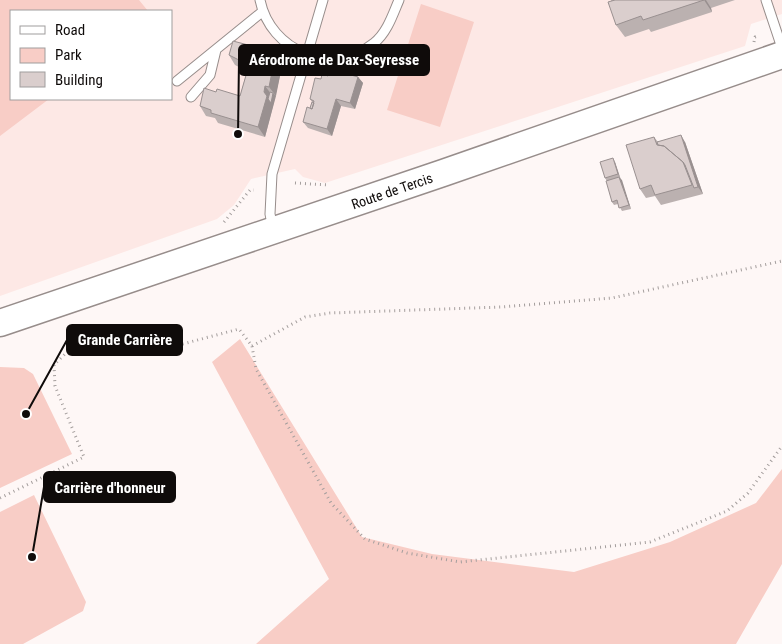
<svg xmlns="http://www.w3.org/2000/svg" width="782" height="644" font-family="'Roboto Condensed',sans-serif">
  <rect width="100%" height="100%" fill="#fef7f6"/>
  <path fill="#fde8e5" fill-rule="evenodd" d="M 0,0 L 782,0 L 782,14 L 751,24 L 745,46 L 325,183 L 303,177 L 295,169 L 251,179 L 234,205 L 217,219 L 0,296 ZM 11,11 L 171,11 L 171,99 L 11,99 Z"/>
  <path fill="#f8cdc6" d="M 0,0 L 139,0 L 148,11 L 11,11 L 11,99 L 49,99 L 0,136 Z
    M 421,4 L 474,22 L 440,127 L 387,110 Z
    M 240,339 L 362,537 L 432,554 L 574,572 L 670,542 L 756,503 L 782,469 L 782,564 L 736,644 L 256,644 L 329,579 L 212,362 Z
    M 0,367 L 24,368 L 33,374 L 72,454 L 0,488 Z
    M 34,495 L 86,602 L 83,611 L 23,644 L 0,644 L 0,512 Z"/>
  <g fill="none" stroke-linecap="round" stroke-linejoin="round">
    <defs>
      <path id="service" d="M 260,0 C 270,51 332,77 374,43 C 387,33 393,14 399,0
        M 766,0 L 782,48
        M 177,81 L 262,12
        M 191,97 L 210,75 L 216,50
        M 273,229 L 270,214 L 272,174 L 323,0"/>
      <path id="secondary" d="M 0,323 L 443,173 L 782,55"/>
    </defs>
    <use href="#service" stroke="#978d8b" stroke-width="11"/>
    <use href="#secondary" stroke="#978d8b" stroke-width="29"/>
    <path stroke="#a49e9d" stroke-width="3" stroke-dasharray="1 4" stroke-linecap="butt" d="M 754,42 L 755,37 L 759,36
      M 295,183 L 329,185
      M 224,222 L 250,190 L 254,190
      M 252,346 L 305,317 L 330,313 L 501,307 L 612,298 L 782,261
      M 0,498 L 84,457 L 55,386 L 54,365 L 65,354 L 136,347 L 175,346 L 239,329 L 252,346 L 256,369 L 331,503 L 365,539 L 407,553 L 460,562 L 650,542 L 727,511 L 748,493 L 782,446"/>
    <use href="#service" stroke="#fff" stroke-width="9"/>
    <use href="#secondary" stroke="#fff" stroke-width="26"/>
  </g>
  <path fill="#bbb1b0" d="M 611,0 L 735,0 L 711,8 L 712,12 L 651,32 L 649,29 L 625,37 L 616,25 Z
    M 229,55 L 274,60 L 280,76 L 273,106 L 265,137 L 218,123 L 215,118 L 206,116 L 200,106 L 216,92 L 240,96 L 247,71 L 235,65 Z
    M 328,76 L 358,77 L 363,83 L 355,109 L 341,106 L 332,136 L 308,128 L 303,122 L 310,108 L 312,102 L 310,99 L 321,79 Z
    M 654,137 L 658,142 L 685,142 L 703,194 L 661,205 L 655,196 L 646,198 L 640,189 Z
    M 615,162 L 631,209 L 622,211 L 618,204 L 614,205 L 612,202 L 607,181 L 605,178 Z"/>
  <path fill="#999090" d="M 704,0 L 706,0 L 711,8 L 712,12 Z
    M 267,50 L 274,60 L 280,76 L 276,96 L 269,87 Z
    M 358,77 L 363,83 L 355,109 L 350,103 Z
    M 265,86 L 272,95 L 273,93 L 276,96 L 265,137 L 258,127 Z
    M 336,99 L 341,106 L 332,136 L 327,129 Z
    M 681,135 L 685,142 L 703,194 L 698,187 Z
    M 613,158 L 615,162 L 620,178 L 618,174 Z
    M 619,177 L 622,180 L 631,209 L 629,205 Z"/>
  <path fill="#dacecd" stroke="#999090" d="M 615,0 L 704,0 L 643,20 L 641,16 L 616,25 L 608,2 Z
    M 233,41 L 267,50 L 273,67 L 269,87 L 265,86 L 264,92 L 267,96 L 258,127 L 211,113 L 211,110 L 200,106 L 204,88 L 216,92 L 217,89 L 240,96 L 249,65 L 229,55 Z
    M 330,69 L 358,77 L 350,103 L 336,99 L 327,129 L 303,122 L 307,107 L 312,109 L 314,101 L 310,99 L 315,78 L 321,79 L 322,74 L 328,76 Z
    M 270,92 L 273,93 L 271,103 L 268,99 Z
    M 312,102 L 314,103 L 312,109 L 310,108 Z
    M 681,135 L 698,187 L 694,188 L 685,165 L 683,162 L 664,146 L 658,145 L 657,142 Z
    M 654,137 L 657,145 L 664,146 L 683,162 L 692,185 L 655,195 L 651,185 L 640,189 L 626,145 Z
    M 613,158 L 618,174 L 605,178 L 600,162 Z
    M 619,177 L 629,205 L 619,208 L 617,200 L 612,202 L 606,181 Z"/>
  <g text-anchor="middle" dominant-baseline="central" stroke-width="4.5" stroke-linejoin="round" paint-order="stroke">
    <g font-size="14" fill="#0f0b0a" stroke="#fff">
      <text transform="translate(392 191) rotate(-19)">Route de Tercis</text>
    </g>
  </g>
  <path fill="none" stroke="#0f0b0a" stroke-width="2" d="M238 134L239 60M26 414L67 340M32 557L44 487"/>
  <g fill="#0f0b0a" stroke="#fff" stroke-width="2">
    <circle cx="238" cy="134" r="5"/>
    <circle cx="26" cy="414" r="5"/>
    <circle cx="32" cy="557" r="5"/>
  </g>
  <g fill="#0f0b0a" stroke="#0f0b0a" stroke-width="2">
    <rect x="239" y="45" width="190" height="30" rx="5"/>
    <rect x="67" y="325" width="115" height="30" rx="5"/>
    <rect x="44" y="472" width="131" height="30" rx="5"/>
  </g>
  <g font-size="15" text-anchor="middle" font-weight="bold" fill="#fff">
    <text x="334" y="65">Aérodrome de Dax-Seyresse</text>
    <text x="125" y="345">Grande Carrière</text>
    <text x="110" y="493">Carrière d'honneur</text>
  </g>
  <rect x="10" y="10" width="162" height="90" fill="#ffffff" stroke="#9f9d9d"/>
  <rect x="20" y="26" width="25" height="8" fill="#ffffff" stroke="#9f9d9d"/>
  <text x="55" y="35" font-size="15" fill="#0f0b0a">Road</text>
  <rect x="20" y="48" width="25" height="15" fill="#f8cdc6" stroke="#9f9d9d"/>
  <text x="55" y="60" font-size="15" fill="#0f0b0a">Park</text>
  <rect x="20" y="72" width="25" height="15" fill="#dacecd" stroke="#9f9d9d"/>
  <text x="55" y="85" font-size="15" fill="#0f0b0a">Building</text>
</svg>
